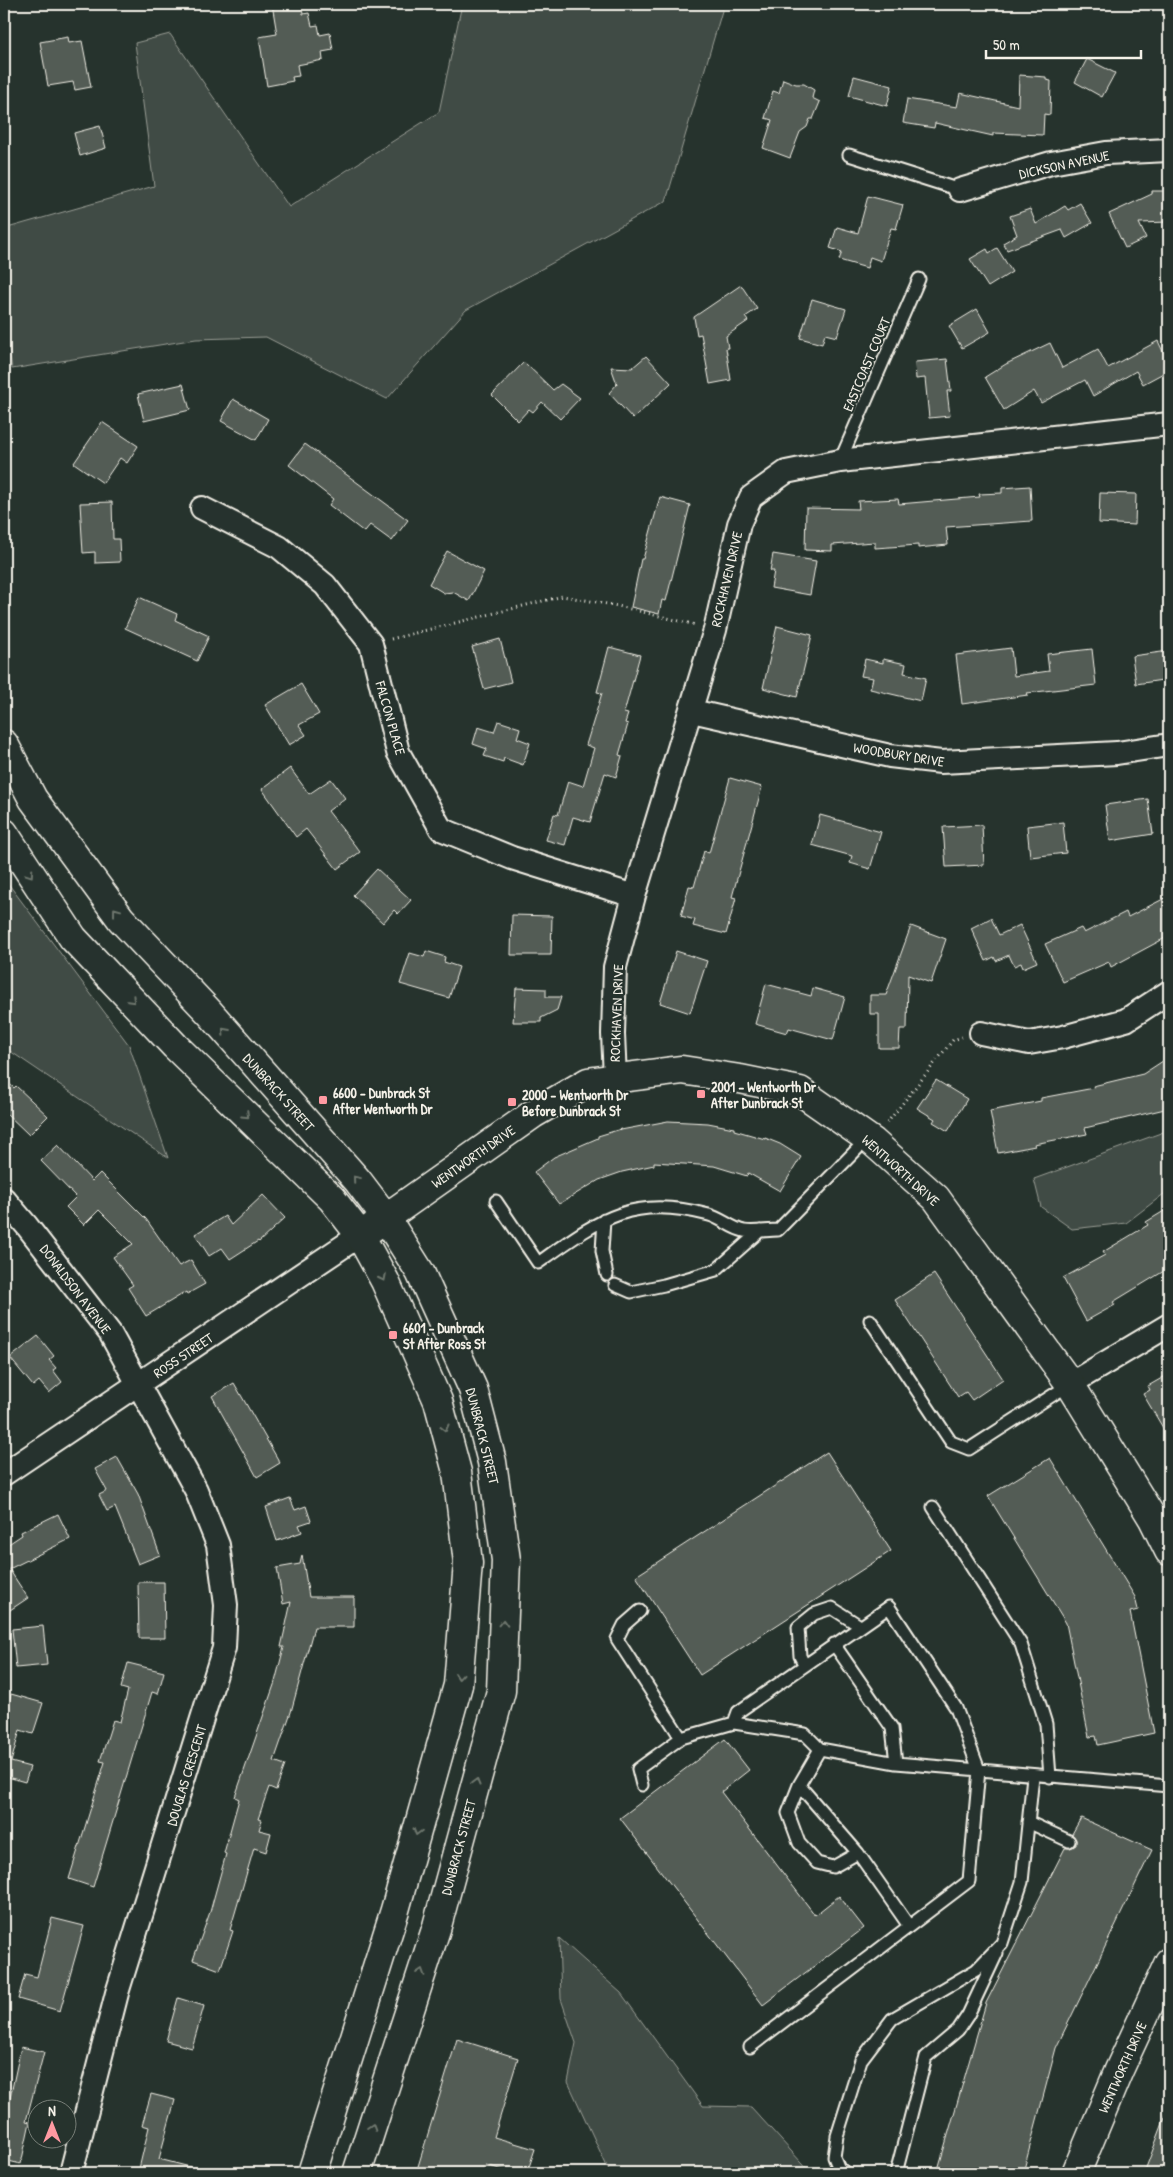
<svg xmlns="http://www.w3.org/2000/svg" width="1173" height="2177" font-family="'Patrick Hand',sans-serif">
  <rect width="100%" height="100%" fill="#26332d"/>
  <filter id="ink" filterUnits="userSpaceOnUse"><feTurbulence type="fractalNoise" baseFrequency=".02" numOctaves="2"/><feDisplacementMap in="SourceGraphic" scale="10" xChannelSelector="R" yChannelSelector="G"/><feConvolveMatrix kernelMatrix="1 2 1 2 8 2 1 2 1" color-interpolation-filters="sRGB"/></filter>
  <g filter="url(#ink)">
    <path fill="#414b45" stroke="#9a9e96" d="M 462,4 L 724,4 L 666,201 L 466,310 L 387,399 L 266,337 L 196,339 L 12,369 L 4,315 L 4,229 L 154,186 L 135,43 L 170,34 L 289,207 L 439,112 Z
      M 4,878 L 129,1045 L 168,1158 L 4,1047 Z
      M 1169,1130 L 1169,1190 L 1126,1223 L 1072,1229 L 1041,1207 L 1034,1179 Z
      M 559,1938 L 621,1993 L 703,2106 L 751,2107 L 811,2173 L 610,2173 L 568,2082 L 576,2043 L 561,1999 Z"/>
    <path fill="#525c55" stroke="#f4f1e8" d="M 272,4 L 301,4 L 303,14 L 309,13 L 312,26 L 318,25 L 320,35 L 330,33 L 333,50 L 322,52 L 323,60 L 297,65 L 299,76 L 292,77 L 293,81 L 267,86 L 259,37 L 277,34 Z
      M 68,37 L 69,43 L 82,41 L 91,87 L 75,90 L 73,82 L 48,86 L 40,42 Z
      M 1087,59 L 1115,73 L 1102,97 L 1075,82 Z
      M 1019,75 L 1046,77 L 1046,80 L 1051,81 L 1050,115 L 1044,114 L 1043,135 L 993,133 L 993,136 L 935,123 L 934,128 L 903,123 L 907,99 L 957,107 L 960,93 L 1018,106 Z
      M 854,76 L 892,86 L 887,106 L 849,96 Z
      M 783,79 L 796,84 L 804,84 L 814,90 L 812,98 L 820,102 L 813,119 L 810,119 L 807,127 L 800,132 L 790,158 L 763,148 L 772,120 L 765,118 L 773,91 L 779,93 Z
      M 100,126 L 106,148 L 80,156 L 74,133 Z
      M 1152,191 L 1169,191 L 1169,222 L 1139,223 L 1146,238 L 1125,248 L 1109,214 L 1152,194 Z
      M 868,196 L 903,205 L 896,229 L 891,228 L 881,261 L 870,257 L 867,268 L 839,260 L 842,252 L 830,248 L 837,227 L 858,233 Z
      M 1080,203 L 1092,223 L 1066,238 L 1062,230 L 1007,250 L 1003,243 L 1017,235 L 1010,216 L 1030,209 L 1036,224 L 1065,206 L 1068,210 Z
      M 997,248 L 1012,272 L 988,287 L 970,259 L 987,249 L 989,253 Z
      M 741,285 L 757,309 L 745,317 L 748,321 L 726,336 L 728,348 L 726,348 L 731,380 L 710,384 L 701,334 L 697,335 L 694,317 Z
      M 812,299 L 846,309 L 837,337 L 825,334 L 822,344 L 800,338 Z
      M 977,309 L 990,332 L 962,348 L 949,326 Z
      M 1158,341 L 1169,364 L 1169,370 L 1143,384 L 1136,371 L 1093,396 L 1085,380 L 1041,403 L 1034,391 L 1004,410 L 985,377 L 1006,364 L 1050,343 L 1062,368 L 1098,349 L 1108,368 Z
      M 646,356 L 671,383 L 633,419 L 609,393 L 617,384 L 611,367 L 632,368 Z
      M 947,359 L 951,391 L 947,391 L 950,416 L 929,418 L 925,378 L 916,379 L 915,362 Z
      M 524,362 L 553,390 L 561,384 L 580,398 L 560,419 L 542,402 L 533,412 L 529,409 L 518,421 L 492,395 Z
      M 183,384 L 190,410 L 144,421 L 138,394 Z
      M 233,399 L 268,419 L 256,440 L 221,421 Z
      M 102,422 L 138,446 L 127,463 L 120,458 L 103,483 L 74,463 Z
      M 305,444 L 408,520 L 392,541 L 370,525 L 364,532 L 329,505 L 333,499 L 289,465 Z
      M 1030,486 L 1032,521 L 946,527 L 948,545 L 918,548 L 918,545 L 875,548 L 875,542 L 832,545 L 832,551 L 805,550 L 806,508 L 859,509 L 858,501 L 898,499 L 899,504 L 980,497 L 979,494 L 1002,493 L 1002,488 Z
      M 1100,493 L 1136,494 L 1135,525 L 1099,523 Z
      M 660,497 L 690,505 L 666,601 L 662,600 L 659,614 L 631,607 L 641,559 L 643,559 Z
      M 112,502 L 113,539 L 119,539 L 120,562 L 95,563 L 95,552 L 83,553 L 80,503 Z
      M 447,551 L 484,571 L 469,601 L 453,592 L 444,593 L 429,584 Z
      M 773,554 L 816,561 L 810,595 L 771,588 L 774,571 L 770,571 Z
      M 139,597 L 177,614 L 175,620 L 209,636 L 197,661 L 125,628 Z
      M 777,626 L 812,635 L 797,697 L 763,688 Z
      M 500,639 L 511,682 L 484,689 L 472,647 Z
      M 609,647 L 640,655 L 624,713 L 628,714 L 625,723 L 628,724 L 619,755 L 622,756 L 616,777 L 605,773 L 590,822 L 573,817 L 565,845 L 546,840 L 554,814 L 558,815 L 568,781 L 583,786 L 594,748 L 586,745 L 602,693 L 597,692 Z
      M 1011,648 L 1014,676 L 1049,671 L 1047,654 L 1092,649 L 1096,685 L 1027,693 L 1028,695 L 962,704 L 956,655 Z
      M 1169,651 L 1169,679 L 1136,684 L 1132,656 Z
      M 865,659 L 883,663 L 883,659 L 906,664 L 904,673 L 926,678 L 921,701 L 870,689 L 873,678 L 861,676 Z
      M 301,684 L 319,714 L 299,725 L 306,735 L 289,745 L 265,705 Z
      M 498,721 L 520,728 L 517,738 L 530,743 L 523,765 L 504,758 L 503,762 L 484,756 L 487,749 L 473,744 L 478,727 L 494,732 Z
      M 290,768 L 309,794 L 331,779 L 345,798 L 328,811 L 360,852 L 337,869 L 306,829 L 296,837 L 262,789 Z
      M 730,778 L 762,787 L 732,897 L 736,898 L 726,934 L 693,926 L 695,920 L 681,916 L 689,886 L 694,887 L 704,851 L 709,853 Z
      M 1148,799 L 1153,834 L 1110,841 L 1105,805 Z
      M 820,815 L 881,832 L 870,869 L 850,863 L 852,856 L 812,845 Z
      M 1063,822 L 1066,853 L 1030,857 L 1027,826 Z
      M 982,825 L 984,865 L 946,867 L 943,827 Z
      M 377,869 L 411,900 L 398,914 L 394,910 L 383,923 L 353,895 Z
      M 1169,896 L 1169,936 L 1111,967 L 1109,962 L 1063,982 L 1045,944 L 1081,928 L 1084,933 L 1126,912 L 1128,917 Z
      M 512,915 L 552,916 L 551,955 L 511,955 Z
      M 991,918 L 999,935 L 1020,925 L 1037,962 L 1023,968 L 1021,963 L 1014,966 L 1009,955 L 996,961 L 994,957 L 986,961 L 971,928 Z
      M 911,926 L 946,939 L 931,983 L 908,975 L 907,1029 L 900,1029 L 899,1048 L 879,1048 L 879,1014 L 870,1014 L 870,995 L 886,995 Z
      M 426,951 L 445,957 L 444,962 L 459,967 L 449,998 L 400,984 L 410,953 L 424,957 Z
      M 676,951 L 707,961 L 690,1013 L 660,1003 Z
      M 766,984 L 811,996 L 813,988 L 845,997 L 833,1040 L 789,1028 L 787,1033 L 755,1024 Z
      M 516,988 L 546,989 L 546,997 L 561,997 L 557,1010 L 541,1018 L 541,1022 L 513,1022 Z
      M 1169,1057 L 1169,1108 L 1085,1128 L 1087,1134 L 1034,1144 L 1035,1146 L 998,1153 L 990,1111 L 1041,1101 L 1041,1098 L 1094,1088 L 1093,1086 L 1143,1074 Z
      M 4,1079 L 14,1088 L 16,1086 L 48,1116 L 29,1135 L 4,1111 Z
      M 936,1080 L 967,1099 L 948,1131 L 933,1122 L 935,1119 L 917,1108 Z
      M 668,1121 L 708,1123 L 734,1128 L 734,1130 L 765,1139 L 765,1138 L 780,1144 L 801,1157 L 780,1191 L 748,1173 L 747,1176 L 714,1166 L 654,1162 L 654,1165 L 622,1172 L 599,1180 L 559,1204 L 534,1172 L 554,1157 L 598,1138 L 598,1136 L 621,1129 L 621,1130 Z
      M 58,1145 L 92,1181 L 100,1173 L 146,1219 L 179,1266 L 191,1260 L 205,1284 L 187,1294 L 186,1292 L 146,1316 L 128,1288 L 133,1285 L 113,1257 L 133,1244 L 99,1210 L 84,1225 L 66,1207 L 76,1197 L 41,1161 Z
      M 263,1195 L 285,1218 L 259,1242 L 258,1241 L 230,1259 L 222,1248 L 209,1256 L 195,1234 L 225,1216 L 231,1225 Z
      M 1169,1208 L 1169,1268 L 1113,1302 L 1115,1305 L 1086,1321 L 1063,1278 L 1105,1255 L 1103,1252 L 1148,1225 L 1146,1222 Z
      M 934,1274 L 1003,1379 L 972,1400 L 966,1392 L 958,1397 L 895,1300 Z
      M 38,1336 L 54,1356 L 49,1360 L 56,1368 L 53,1370 L 62,1382 L 49,1393 L 39,1381 L 33,1386 L 10,1358 Z
      M 1169,1374 L 1169,1438 L 1143,1394 L 1150,1390 L 1148,1386 Z
      M 234,1383 L 280,1463 L 257,1477 L 212,1396 Z
      M 827,1452 L 891,1551 L 700,1675 L 636,1576 Z
      M 117,1457 L 138,1494 L 160,1555 L 138,1564 L 115,1507 L 107,1511 L 99,1495 L 107,1491 L 95,1469 Z
      M 1050,1458 L 1135,1597 L 1138,1610 L 1130,1612 L 1154,1733 L 1098,1745 L 1096,1736 L 1089,1737 L 1066,1623 L 988,1496 Z
      M 290,1498 L 295,1510 L 306,1506 L 311,1521 L 299,1525 L 302,1532 L 277,1541 L 266,1507 Z
      M 58,1514 L 70,1539 L 9,1569 L 28,1598 L 4,1614 L 4,1547 L 22,1535 L 21,1532 Z
      M 302,1555 L 309,1597 L 354,1597 L 354,1627 L 314,1627 L 291,1712 L 274,1761 L 285,1765 L 276,1790 L 269,1787 L 258,1819 L 262,1820 L 259,1830 L 271,1833 L 266,1852 L 254,1848 L 230,1930 L 233,1931 L 220,1970 L 193,1960 L 210,1912 L 226,1854 L 224,1853 L 239,1799 L 235,1797 L 275,1682 L 284,1647 L 281,1647 L 291,1602 L 283,1604 L 277,1568 L 300,1564 Z
      M 138,1582 L 164,1582 L 165,1638 L 139,1638 Z
      M 43,1626 L 47,1665 L 16,1668 L 12,1629 Z
      M 128,1663 L 164,1672 L 158,1694 L 152,1692 L 93,1887 L 69,1879 L 105,1762 L 100,1761 L 113,1720 L 120,1722 L 128,1690 L 121,1688 Z
      M 11,1694 L 43,1703 L 33,1734 L 20,1730 L 11,1762 L 30,1767 L 25,1782 L 4,1776 L 4,1719 Z
      M 725,1739 L 749,1770 L 721,1792 L 815,1915 L 839,1896 L 864,1928 L 763,2005 L 620,1818 Z
      M 1081,1818 L 1152,1850 L 1056,2048 L 1023,2173 L 937,2173 L 986,2003 L 1065,1848 L 1070,1848 L 1076,1845 L 1076,1840 L 1072,1834 Z
      M 52,1918 L 84,1926 L 60,2011 L 18,1999 L 25,1974 L 37,1977 Z
      M 178,1998 L 204,2006 L 192,2048 L 166,2041 Z
      M 457,2039 L 518,2058 L 494,2137 L 535,2149 L 527,2173 L 513,2173 L 486,2165 L 483,2173 L 416,2173 Z
      M 21,2047 L 44,2052 L 26,2121 L 30,2122 L 21,2164 L 4,2160 L 4,2126 Z
      M 151,2094 L 175,2100 L 159,2159 L 190,2167 L 189,2173 L 138,2173 L 149,2127 L 142,2125 Z
      M 1168,2110 L 1169,2110 L 1169,2173 L 1144,2173 Z"/>
    <g fill="none" stroke-linecap="round" stroke-linejoin="round">
      <defs>
        <path id="lane" d="M 849,155 L 960,190
          M 840,461 L 919,279
          M 496,1201 L 538,1263 C 600,1219 630,1195 709,1215 C 721,1218 732,1229 744,1231 C 754,1233 767,1230 778,1230 L 868,1138
          M 604,1220 L 602,1251 L 607,1275
          M 615,1285 L 631,1292 L 664,1285 L 716,1270 L 760,1231
          M 870,1320 L 951,1442 L 969,1449 L 1070,1384
          M 933,1507 L 1021,1644 L 1046,1724 L 1050,1777
          M 640,1611 L 624,1625 L 617,1639 L 681,1738
          M 834,1644 L 892,1728 L 896,1763
          M 804,1664 L 800,1656 L 798,1627 L 814,1614 L 832,1608 L 860,1626
          M 734,1723 L 805,1734 L 820,1749 L 896,1763 L 1169,1786
          M 820,1749 L 799,1785 L 858,1853 L 909,1926
          M 642,1785 L 638,1769 L 681,1738 L 734,1723 L 738,1712 L 889,1607 L 956,1708 L 979,1770 L 969,1881 L 750,2047
          M 799,1785 L 788,1813 L 799,1843 L 817,1863 L 833,1867 L 858,1853
          M 1028,1822 L 1069,1841
          M 847,2173 L 839,2169 L 834,2157 L 837,2136 L 861,2060 L 892,2019 L 976,1970 L 1002,1943 L 1022,1882 L 1033,1776
          M 896,2173 L 926,2057 L 958,2030 L 968,2015 L 997,1953"/>
        <path id="street" d="M 960,190 L 1051,163 L 1106,153 L 1169,150
          M 202,508 L 279,547 L 325,585 L 371,644 L 398,752 L 441,829 L 512,858 L 634,896
          M 692,711 L 890,756 L 941,762 L 1117,753 L 1169,745
          M 981,1033 L 1029,1043 L 1063,1037 L 1126,1020 L 1169,992
          M 615,1078 L 613,1034 L 615,967 L 634,896 L 715,630 L 739,524 L 751,497 L 786,472 L 840,461 L 1169,424
          M 4,1199 L 27,1226 L 110,1333 L 196,1490 L 218,1545 L 226,1605 L 224,1648 L 117,1993 L 71,2173
          M 1070,1384 L 1169,1325
          M 4,1474 L 360,1235"/>
        <path id="secondary" d="M 4,744 L 33,799 L 121,919 L 210,1013 L 358,1181 L 386,1218 L 420,1272 L 473,1389 L 492,1462 L 506,1560 L 501,1691 L 437,1926 L 357,2173
          M 4,833 L 73,938 L 175,1046 L 332,1199 L 360,1235 L 385,1281 L 438,1401 L 457,1472 L 468,1563 L 458,1685 L 395,1910 L 312,2173
          M 370,1229 L 533,1114 L 588,1082 L 682,1070 L 740,1079 L 800,1091 L 873,1142 L 936,1198 L 1070,1384 L 1153,1519 L 1169,1551
          M 1076,2173 L 1119,2070 L 1169,1962"/>
      </defs>
      <use href="#lane" stroke="#f4f1e8" stroke-width="15"/>
      <use href="#street" stroke="#f4f1e8" stroke-width="26"/>
      <use href="#secondary" stroke="#f4f1e8" stroke-width="31"/>
      <path stroke="#f4f1e8" stroke-width="3" stroke-dasharray="1 4" stroke-linecap="butt" d="M 391,639 L 563,596 L 618,606 L 696,625
        M 887,1123 L 953,1040 L 962,1037"/>
      <use href="#lane" stroke="#26332d" stroke-width="11"/>
      <use href="#street" stroke="#26332d" stroke-width="22"/>
      <use href="#secondary" stroke="#26332d" stroke-width="28"/>
    </g>
    <defs><path id="oneway-chevron" d="M-2-3.5L2.5 0L-2 3.5" fill="none" stroke-width="1.6" stroke-linecap="round" stroke-linejoin="round" transform="scale(1.25)"/></defs>
    <g stroke="#6e766e">
      <use href="#oneway-chevron" transform="translate(30 874) rotate(56)"/>
      <use href="#oneway-chevron" transform="translate(116 911) rotate(-127)"/>
      <use href="#oneway-chevron" transform="translate(132 1000) rotate(46)"/>
      <use href="#oneway-chevron" transform="translate(225 1031) rotate(-132)"/>
      <use href="#oneway-chevron" transform="translate(246 1115) rotate(44)"/>
      <use href="#oneway-chevron" transform="translate(356 1179) rotate(-130)"/>
      <use href="#oneway-chevron" transform="translate(383 1278) rotate(63)"/>
      <use href="#oneway-chevron" transform="translate(445 1428) rotate(75)"/>
      <use href="#oneway-chevron" transform="translate(503 1623) rotate(-88)"/>
      <use href="#oneway-chevron" transform="translate(459 1676) rotate(95)"/>
      <use href="#oneway-chevron" transform="translate(476 1782) rotate(-75)"/>
      <use href="#oneway-chevron" transform="translate(417 1832) rotate(106)"/>
      <use href="#oneway-chevron" transform="translate(421 1972) rotate(-72)"/>
      <use href="#oneway-chevron" transform="translate(372 2127) rotate(-72)"/>
    </g>
  </g>
  <g fill="#ff9aa2" stroke="#26332d" stroke-width="2">
    <rect x="696" y="1089" width="10" height="10" rx="2.5"/>
    <rect x="318" y="1095" width="10" height="10" rx="2.5"/>
    <rect x="507" y="1097" width="10" height="10" rx="2.5"/>
    <rect x="388" y="1330" width="10" height="10" rx="2.5"/>
  </g>
  <g text-anchor="middle" dominant-baseline="central" stroke-width="4" stroke-linejoin="round" paint-order="stroke">
    <g font-size="14" fill="#f4f1e8" stroke="#26332d">
      <text transform="translate(1064 164) rotate(-12)">DICKSON AVENUE</text>
      <text transform="translate(866 364) rotate(-67)">EASTCOAST COURT</text>
      <text transform="translate(726 579) rotate(-77)">ROCKHAVEN DRIVE</text>
      <text transform="translate(391 718) rotate(74)">FALCON PLACE</text>
      <text transform="translate(899 754) rotate(9)">WOODBURY DRIVE</text>
      <text transform="translate(616 1013) rotate(-88)">ROCKHAVEN DRIVE</text>
      <text transform="translate(279 1092) rotate(48)">DUNBRACK STREET</text>
      <text transform="translate(473 1156) rotate(-35)">WENTWORTH DRIVE</text>
      <text transform="translate(901 1170) rotate(42)">WENTWORTH DRIVE</text>
      <text transform="translate(76 1289) rotate(53)">DONALDSON AVENUE</text>
      <text transform="translate(183 1355) rotate(-34)">ROSS STREET</text>
      <text transform="translate(483 1436) rotate(76)">DUNBRACK STREET</text>
      <text transform="translate(186 1775) rotate(-73)">DOUGLAS CRESCENT</text>
      <text transform="translate(458 1847) rotate(-75)">DUNBRACK STREET</text>
      <text transform="translate(1122 2067) rotate(-66)">WENTWORTH DRIVE</text>
    </g>
    <g font-size="14" font-weight="bold" fill="#f4f1e8" stroke="#26332d" text-anchor="start">
      <text x="711" y="1086">2001 - Wentworth Dr<tspan x="711" dy="16">After Dunbrack St</tspan></text>
      <text x="333" y="1092">6600 - Dunbrack St<tspan x="333" dy="16">After Wentworth Dr</tspan></text>
      <text x="522" y="1094">2000 - Wentworth Dr<tspan x="522" dy="16">Before Dunbrack St</tspan></text>
      <text x="403" y="1327">6601 - Dunbrack<tspan x="403" dy="16">St After Ross St</tspan></text>
    </g>
  </g>
  <rect width="1173" height="2177" fill="none" stroke="#26332d" stroke-width="20"/>
  <rect x="10" y="10" width="1153" height="2157" fill="none" stroke="#f4f1e8" stroke-width="2" filter="url(#ink)"/>
  <g transform="translate(52 2124)"><circle r="24" fill="#26332d" stroke="#787f78"/>
  <path d="M0-4L9 19L0 12L-9 19Z" fill="#ff9aa2"/>
  <text y="-8" font-size="14" font-weight="bold" text-anchor="middle" fill="#f4f1e8">N</text>
  </g>
  <path d="M986 50v8h155v-8" fill="none" stroke="#f4f1e8" stroke-width="2.5"/>
  <text x="993" y="50" font-size="15" fill="#f4f1e8" stroke="#26332d" stroke-width="4" paint-order="stroke">50 m</text>
</svg>
